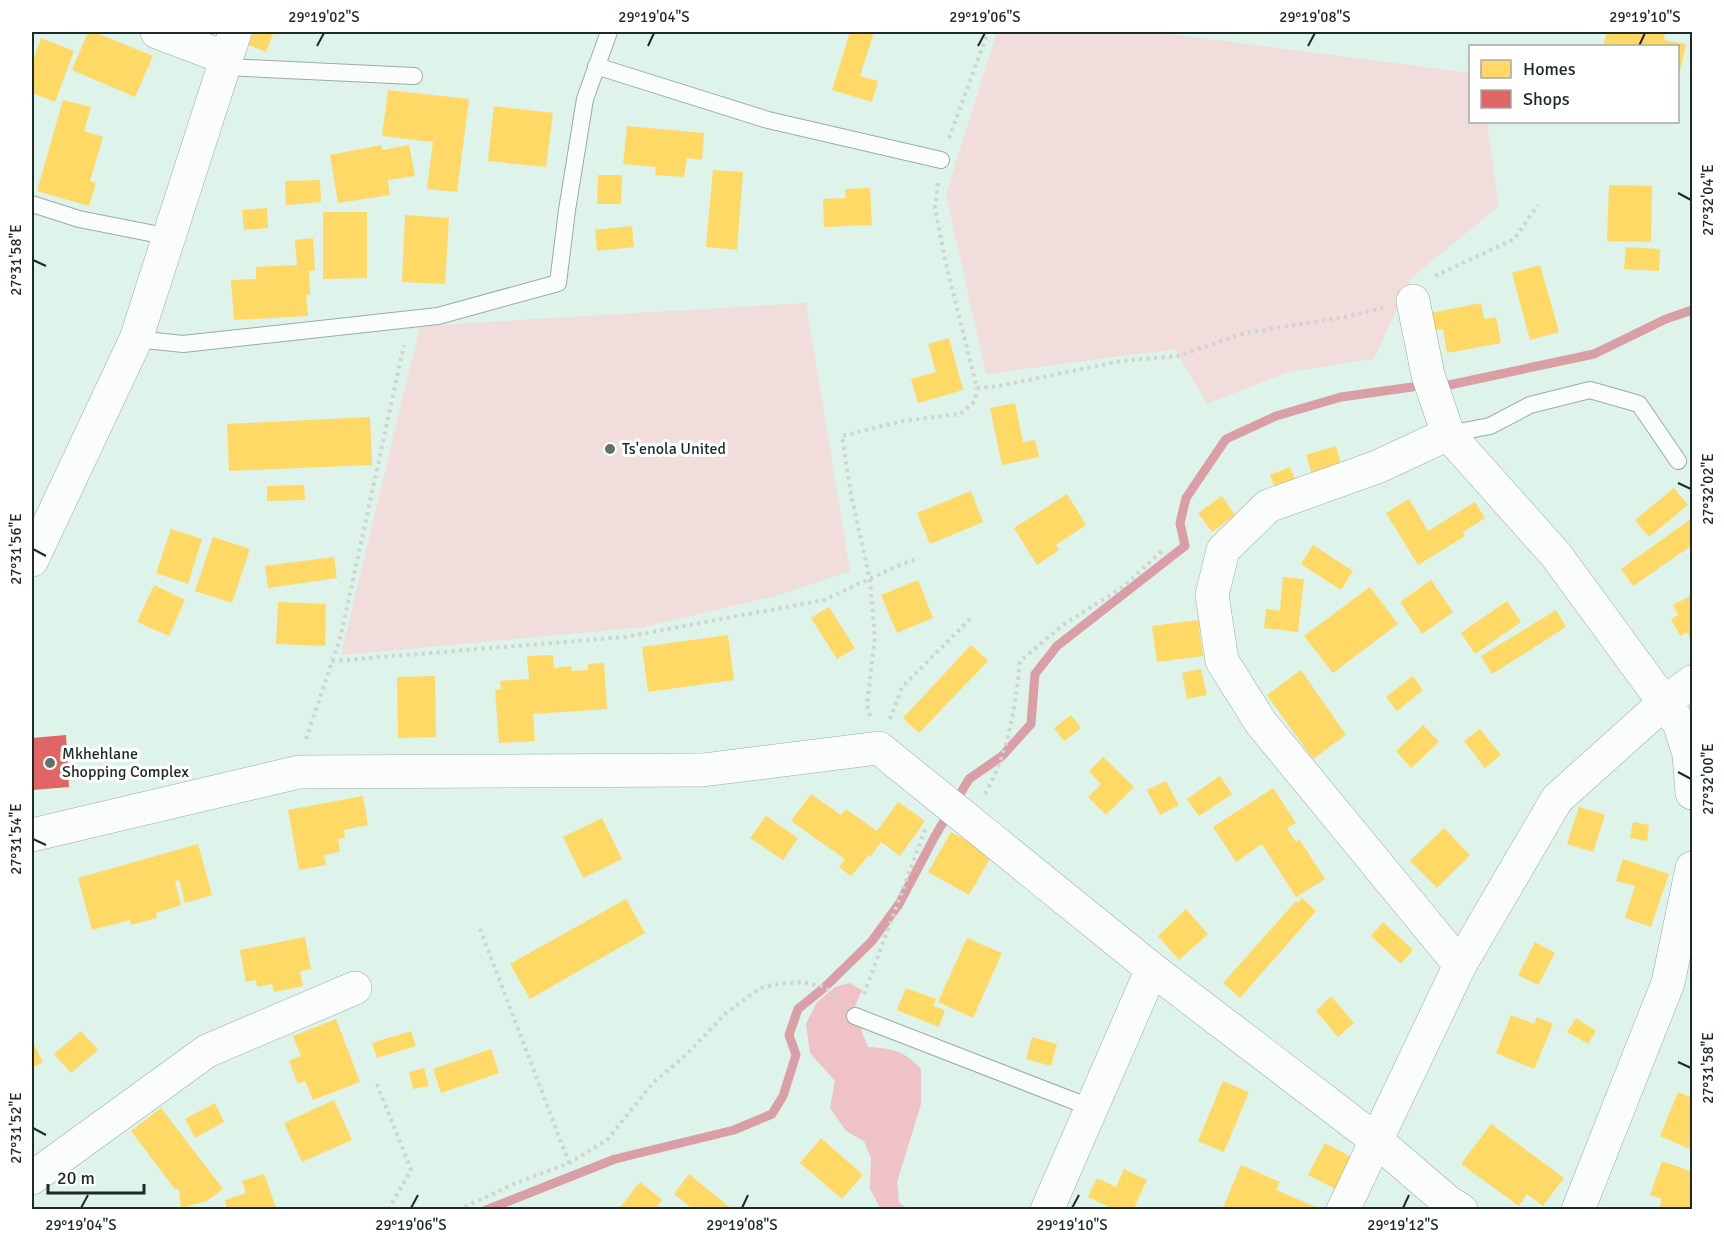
<svg xmlns="http://www.w3.org/2000/svg" width="1724" height="1241" font-family="Signika,sans-serif">
  <rect width="100%" height="100%" fill="#def3e9"/>
  <path fill="#f0dddc" d="M 997,32 L 1154,32 L 1470,73 L 1470,122 L 1487,122 L 1499,206 L 1411,278 L 1374,359 L 1288,372 L 1207,404 L 1175,349 L 986,374 L 946,194 Z
    M 806,303 L 850,571 L 779,595 L 644,627 L 341,655 L 420,326 Z"/>
  <path fill="#eec2c6" d="M 849,983 L 862,990 L 855,1006 L 862,1032 L 868,1047 C 894,1049 903,1050 921,1069 L 921,1104 L 897,1182 L 899,1202 L 907,1209 L 881,1209 L 870,1189 L 871,1158 L 864,1141 L 846,1131 L 830,1108 L 835,1081 L 810,1053 L 806,1024 L 817,1002 L 835,987 Z"/>
  <path fill="#ffd966" d="M 88,32 L 94,32 L 153,56 L 135,97 L 72,70 Z
    M 254,32 L 274,32 L 266,52 L 248,45 Z
    M 850,32 L 874,32 L 860,76 L 878,81 L 872,102 L 832,90 Z
    M 1607,32 L 1665,32 L 1664,40 L 1686,44 L 1681,68 L 1678,67 L 1678,46 L 1603,46 Z
    M 41,38 L 74,51 L 55,102 L 32,93 L 32,63 Z
    M 388,90 L 469,99 L 457,192 L 427,189 L 433,142 L 382,136 Z
    M 63,100 L 91,107 L 84,131 L 103,137 L 90,181 L 96,183 L 89,206 L 37,191 Z
    M 494,106 L 553,113 L 546,167 L 488,161 Z
    M 627,126 L 704,133 L 702,160 L 687,158 L 684,177 L 655,175 L 656,167 L 623,164 Z
    M 381,145 L 383,150 L 409,145 L 415,176 L 388,180 L 390,195 L 338,203 L 330,155 Z
    M 713,170 L 743,172 L 737,250 L 706,247 Z
    M 598,175 L 622,175 L 621,204 L 597,204 Z
    M 320,180 L 321,202 L 286,205 L 285,181 Z
    M 1609,185 L 1652,186 L 1651,242 L 1607,241 Z
    M 870,188 L 872,225 L 824,227 L 823,199 L 846,198 L 845,189 Z
    M 267,208 L 268,228 L 244,230 L 242,210 Z
    M 323,212 L 367,212 L 367,278 L 323,279 Z
    M 405,215 L 449,218 L 445,284 L 402,282 Z
    M 632,226 L 634,247 L 597,251 L 595,230 Z
    M 313,238 L 315,270 L 309,271 L 310,295 L 306,295 L 308,316 L 234,320 L 231,280 L 256,279 L 256,267 L 297,265 L 295,240 Z
    M 1626,247 L 1660,249 L 1659,271 L 1624,269 Z
    M 1540,265 L 1559,332 L 1530,340 L 1512,273 Z
    M 1481,303 L 1484,319 L 1496,317 L 1501,343 L 1447,353 L 1443,329 L 1434,331 L 1431,313 Z
    M 949,338 L 963,390 L 918,403 L 911,379 L 936,372 L 928,344 Z
    M 1015,403 L 1023,442 L 1035,440 L 1039,457 L 1002,465 L 990,408 Z
    M 370,417 L 372,465 L 229,471 L 227,424 Z
    M 1336,446 L 1342,468 L 1313,477 L 1306,455 Z
    M 1290,467 L 1296,482 L 1276,491 L 1270,475 Z
    M 304,485 L 305,500 L 267,501 L 267,486 Z
    M 1674,488 L 1688,505 L 1649,537 L 1635,520 Z
    M 971,491 L 983,522 L 930,544 L 917,513 Z
    M 1067,494 L 1086,525 L 1056,545 L 1059,550 L 1037,565 L 1014,528 Z
    M 1222,496 L 1235,515 L 1212,532 L 1198,513 Z
    M 1409,499 L 1428,531 L 1475,502 L 1485,518 L 1463,532 L 1465,536 L 1418,565 L 1386,513 Z
    M 1692,518 L 1692,548 L 1691,546 L 1633,586 L 1621,569 Z
    M 171,529 L 202,539 L 188,584 L 156,573 Z
    M 213,537 L 250,549 L 232,603 L 195,591 Z
    M 1313,545 L 1353,571 L 1341,590 L 1301,564 Z
    M 334,557 L 337,578 L 268,588 L 265,566 Z
    M 1283,577 L 1304,579 L 1298,632 L 1264,628 L 1266,609 L 1280,611 Z
    M 918,580 L 933,618 L 897,633 L 881,595 Z
    M 1431,580 L 1453,612 L 1422,634 L 1400,602 Z
    M 154,585 L 185,600 L 169,636 L 137,622 Z
    M 1370,587 L 1398,624 L 1333,673 L 1304,636 Z
    M 1692,595 L 1692,643 L 1687,632 L 1680,636 L 1671,619 L 1678,615 L 1673,605 Z
    M 1507,601 L 1521,622 L 1475,654 L 1461,633 Z
    M 278,602 L 326,604 L 325,646 L 276,644 Z
    M 829,607 L 855,648 L 837,659 L 811,618 Z
    M 1556,610 L 1566,627 L 1492,674 L 1481,656 Z
    M 1198,620 L 1203,656 L 1157,662 L 1152,626 Z
    M 728,635 L 734,680 L 648,692 L 642,647 Z
    M 971,645 L 988,661 L 919,733 L 903,718 Z
    M 553,655 L 554,668 L 571,666 L 572,671 L 588,670 L 588,664 L 604,663 L 607,709 L 533,714 L 535,741 L 499,743 L 495,690 L 501,689 L 500,681 L 529,679 L 527,656 Z
    M 1201,669 L 1207,695 L 1187,699 L 1182,673 Z
    M 1301,670 L 1346,735 L 1313,759 L 1267,695 Z
    M 435,676 L 436,737 L 398,738 L 397,677 Z
    M 1413,676 L 1423,690 L 1397,711 L 1386,697 Z
    M 1071,715 L 1081,728 L 1064,741 L 1054,728 Z
    M 1423,725 L 1439,742 L 1411,768 L 1396,751 Z
    M 1480,729 L 1501,755 L 1485,768 L 1464,741 Z
    M 1103,757 L 1134,787 L 1106,815 L 1088,797 L 1101,784 L 1089,771 Z
    M 1220,776 L 1232,794 L 1199,816 L 1187,799 Z
    M 1166,781 L 1179,805 L 1160,815 L 1147,790 Z
    M 1273,788 L 1296,823 L 1287,828 L 1296,842 L 1299,839 L 1325,879 L 1296,897 L 1262,844 L 1236,862 L 1213,827 Z
    M 811,794 L 841,815 L 846,809 L 877,831 L 898,802 L 925,821 L 900,856 L 881,842 L 871,856 L 869,855 L 851,876 L 839,867 L 845,859 L 791,821 Z
    M 363,796 L 368,825 L 344,830 L 345,838 L 338,839 L 340,852 L 324,855 L 326,865 L 299,870 L 288,810 Z
    M 1579,807 L 1605,815 L 1593,852 L 1567,844 Z
    M 766,816 L 798,838 L 783,860 L 750,838 Z
    M 602,818 L 622,859 L 583,878 L 563,837 Z
    M 1633,822 L 1649,825 L 1647,841 L 1630,838 Z
    M 1444,828 L 1470,855 L 1437,888 L 1410,861 Z
    M 951,832 L 992,855 L 969,895 L 928,872 Z
    M 198,844 L 212,895 L 185,903 L 179,880 L 175,882 L 181,905 L 156,913 L 157,918 L 131,925 L 130,920 L 92,930 L 78,878 Z
    M 1623,859 L 1669,874 L 1651,927 L 1625,918 L 1635,886 L 1616,881 Z
    M 1302,898 L 1316,911 L 1240,998 L 1223,983 L 1296,901 L 1298,903 Z
    M 626,899 L 645,933 L 530,999 L 510,964 Z
    M 1186,909 L 1208,934 L 1179,960 L 1158,936 Z
    M 1383,922 L 1413,950 L 1401,964 L 1371,936 Z
    M 305,937 L 311,969 L 300,972 L 303,986 L 274,992 L 272,984 L 257,987 L 256,980 L 246,982 L 240,950 Z
    M 967,938 L 1002,953 L 973,1018 L 938,1002 Z
    M 1535,942 L 1555,953 L 1538,985 L 1518,975 Z
    M 906,988 L 936,999 L 933,1006 L 945,1010 L 939,1027 L 897,1010 Z
    M 1331,996 L 1354,1023 L 1338,1037 L 1316,1011 Z
    M 1511,1015 L 1534,1024 L 1537,1017 L 1553,1024 L 1534,1069 L 1496,1053 Z
    M 1576,1018 L 1596,1031 L 1588,1044 L 1567,1032 Z
    M 336,1019 L 360,1082 L 313,1100 L 305,1081 L 298,1084 L 289,1061 L 301,1056 L 293,1036 Z
    M 81,1031 L 98,1050 L 71,1073 L 54,1054 Z
    M 411,1031 L 416,1046 L 377,1058 L 372,1043 Z
    M 1032,1037 L 1057,1044 L 1051,1066 L 1026,1059 Z
    M 32,1041 L 43,1062 L 32,1068 Z
    M 491,1049 L 499,1073 L 441,1093 L 433,1069 Z
    M 424,1068 L 429,1086 L 413,1089 L 409,1072 Z
    M 1223,1081 L 1249,1092 L 1224,1152 L 1198,1141 Z
    M 1678,1092 L 1692,1098 L 1692,1150 L 1660,1136 Z
    M 334,1100 L 352,1140 L 302,1162 L 284,1123 Z
    M 215,1103 L 224,1122 L 195,1138 L 185,1119 Z
    M 161,1108 L 223,1189 L 207,1201 L 181,1208 L 179,1190 L 174,1188 L 131,1131 Z
    M 1491,1124 L 1564,1178 L 1543,1206 L 1527,1194 L 1519,1206 L 1461,1164 Z
    M 821,1138 L 863,1175 L 842,1199 L 800,1163 Z
    M 1325,1143 L 1355,1159 L 1339,1191 L 1308,1175 Z
    M 1662,1161 L 1692,1172 L 1692,1210 L 1658,1210 L 1662,1199 L 1650,1195 Z
    M 1241,1165 L 1280,1182 L 1276,1190 L 1323,1210 L 1222,1210 Z
    M 1124,1169 L 1147,1180 L 1133,1210 L 1115,1210 L 1088,1197 L 1097,1178 L 1116,1187 Z
    M 264,1174 L 276,1208 L 228,1210 L 225,1200 L 246,1193 L 242,1181 Z
    M 689,1174 L 733,1210 L 694,1210 L 674,1194 Z
    M 640,1182 L 662,1200 L 655,1210 L 618,1210 Z"/>
  <path fill="#e06666" d="M 66,735 L 69,787 L 32,790 L 32,738 Z"/>
  <g fill="none" stroke-linecap="round" stroke-linejoin="round">
    <path stroke="#da9ea6" stroke-width="9" d="M 1449,385 L 1594,354 L 1666,319 L 1692,310
      M 486,1210 L 615,1159 L 734,1130 L 772,1114 L 783,1096 L 796,1055 L 789,1035 L 798,1009 L 825,987 L 872,941 L 899,904 L 935,836 L 969,779 L 1002,756 L 1031,724 L 1035,674 L 1057,646 L 1185,546 L 1180,523 L 1186,498 L 1226,439 L 1276,416 L 1341,397 L 1412,387"/>
    <defs>
      <path id="service" d="M 596,66 L 768,120 L 941,160
        M 225,67 L 414,76
        M 32,204 L 79,219 L 170,237
        M 136,339 L 183,344 L 438,316 L 558,283 L 567,210 L 585,99 L 609,32
        M 1448,434 L 1490,426 L 1530,405 L 1590,390 L 1639,404 L 1678,461
        M 855,1016 L 1092,1108"/>
      <path id="minor" d="M 157,32 L 226,58
        M 1413,301 L 1428,375 L 1448,434 L 1556,555 L 1679,723 L 1689,754 L 1692,793
        M 1448,434 L 1377,467 L 1268,506 L 1223,550 L 1212,595 L 1222,661 L 1261,723 L 1460,965
        M 32,560 L 136,339 L 235,32
        M 32,835 L 299,772 L 703,770 L 879,748 L 1152,969 L 1376,1140 L 1448,1202 L 1461,1210
        M 32,1178 L 207,1051 L 355,988
        M 1047,1210 L 1152,969
        M 1343,1210 L 1460,965 L 1557,799 L 1664,703 L 1692,682
        M 1578,1210 L 1668,983 L 1692,868"/>
    </defs>
    <use href="#service" stroke="#9caca5" stroke-width="18"/>
    <use href="#minor" stroke="#9caca5" stroke-width="34"/>
    <path stroke="#ced4d1" stroke-width="4" stroke-dasharray="3 4.5" stroke-linecap="butt" d="M 949,138 L 988,32
      M 938,183 L 935,208 L 945,260 L 977,388 L 999,386 L 1121,361 L 1178,356 L 1245,333 L 1345,317 L 1383,308
      M 1435,276 L 1514,239 L 1538,205
      M 332,661 L 625,637 L 824,600 L 895,567 L 919,558
      M 870,716 L 867,705 L 875,637 L 870,580 L 851,494 L 842,436 L 903,421 L 960,414 L 975,401 L 977,388
      M 890,719 L 902,687 L 970,619
      M 306,739 L 341,635 L 404,345
      M 985,794 C 1009,751 1015,709 1020,661 L 1063,625 L 1124,586 L 1162,551
      M 480,929 L 569,1163
      M 864,994 L 926,827
      M 377,1084 L 411,1170 L 388,1210
      M 458,1210 L 516,1183 L 569,1163 L 607,1140 L 654,1082 L 687,1054 L 726,1013 L 760,988 L 778,984 L 803,982 L 825,987 L 839,1000"/>
    <use href="#service" stroke="#fafdfc" stroke-width="16"/>
    <use href="#minor" stroke="#fafdfc" stroke-width="33"/>
  </g>
  <path fill="none" stroke="#1c2b25" stroke-width="2" d="M 317,46 L 324,33M 648,46 L 654,33M 978,46 L 985,33M 1308,46 L 1315,33M 1639,46 L 1645,33M 1678,193 L 1691,200M 33,260 L 46,266M 1678,483 L 1691,489M 33,549 L 46,556M 1678,772 L 1691,779M 33,839 L 46,845M 1678,1062 L 1691,1068M 33,1128 L 46,1135M 81,1208 L 88,1195M 411,1208 L 418,1195M 742,1208 L 748,1195M 1072,1208 L 1079,1195M 1403,1208 L 1409,1195"/>
  <g fill="#60716a" stroke="#fff" stroke-width="2">
    <circle cx="610" cy="449" r="6"/>
    <circle cx="50" cy="763" r="6"/>
  </g>
  <g text-anchor="middle" dominant-baseline="central" stroke-width="6" stroke-linejoin="round" paint-order="stroke">
    <g font-size="16" fill="#1c2b25" stroke="#fff" text-anchor="start">
      <text x="622" y="449">Ts'enola United</text>
      <text x="62" y="754">Mkhehlane<tspan x="62" dy="18">Shopping Complex</tspan></text>
    </g>
  </g>
  <rect width="1724" height="1241" fill="none" stroke="#ffffff" stroke-width="66"/>
  <rect x="1469" y="45" width="210" height="78" fill="#ffffff" stroke="#a4aaa8" stroke-width="1.5"/>
  <rect x="1481" y="60" width="30" height="18" fill="#ffd966" stroke="#a4aaa8" stroke-width="1.5"/>
  <text x="1523" y="75" font-size="18" fill="#1c2b25">Homes</text>
  <rect x="1481" y="90" width="30" height="18" fill="#e06666" stroke="#a4aaa8" stroke-width="1.5"/>
  <text x="1523" y="105" font-size="18" fill="#1c2b25">Shops</text>
  <path d="M48 1184v9h96v-9" fill="none" stroke="#1c2b25" stroke-width="3"/>
  <text x="57" y="1184" font-size="18" fill="#1c2b25" stroke="#ffffff" stroke-width="4.5" paint-order="stroke">20 m</text>
  <rect x="33" y="33" width="1658" height="1175" fill="none" stroke="#1c2b25" stroke-width="2"/>
  <g font-size="15" text-anchor="middle" fill="#1c2b25">
    <text x="324" y="22">29°19'02"S</text>
    <text x="654" y="22">29°19'04"S</text>
    <text x="985" y="22">29°19'06"S</text>
    <text x="1315" y="22">29°19'08"S</text>
    <text x="1645" y="22">29°19'10"S</text>
    <text transform="translate(1708 200) rotate(-90)" y="5">27°32'04"E</text>
    <text transform="translate(16 260) rotate(-90)" y="5">27°31'58"E</text>
    <text transform="translate(1708 489) rotate(-90)" y="5">27°32'02"E</text>
    <text transform="translate(16 549) rotate(-90)" y="5">27°31'56"E</text>
    <text transform="translate(1708 779) rotate(-90)" y="5">27°32'00"E</text>
    <text transform="translate(16 839) rotate(-90)" y="5">27°31'54"E</text>
    <text transform="translate(1708 1068) rotate(-90)" y="5">27°31'58"E</text>
    <text transform="translate(16 1128) rotate(-90)" y="5">27°31'52"E</text>
    <text x="81" y="1230">29°19'04"S</text>
    <text x="411" y="1230">29°19'06"S</text>
    <text x="742" y="1230">29°19'08"S</text>
    <text x="1072" y="1230">29°19'10"S</text>
    <text x="1403" y="1230">29°19'12"S</text>
  </g>
</svg>
